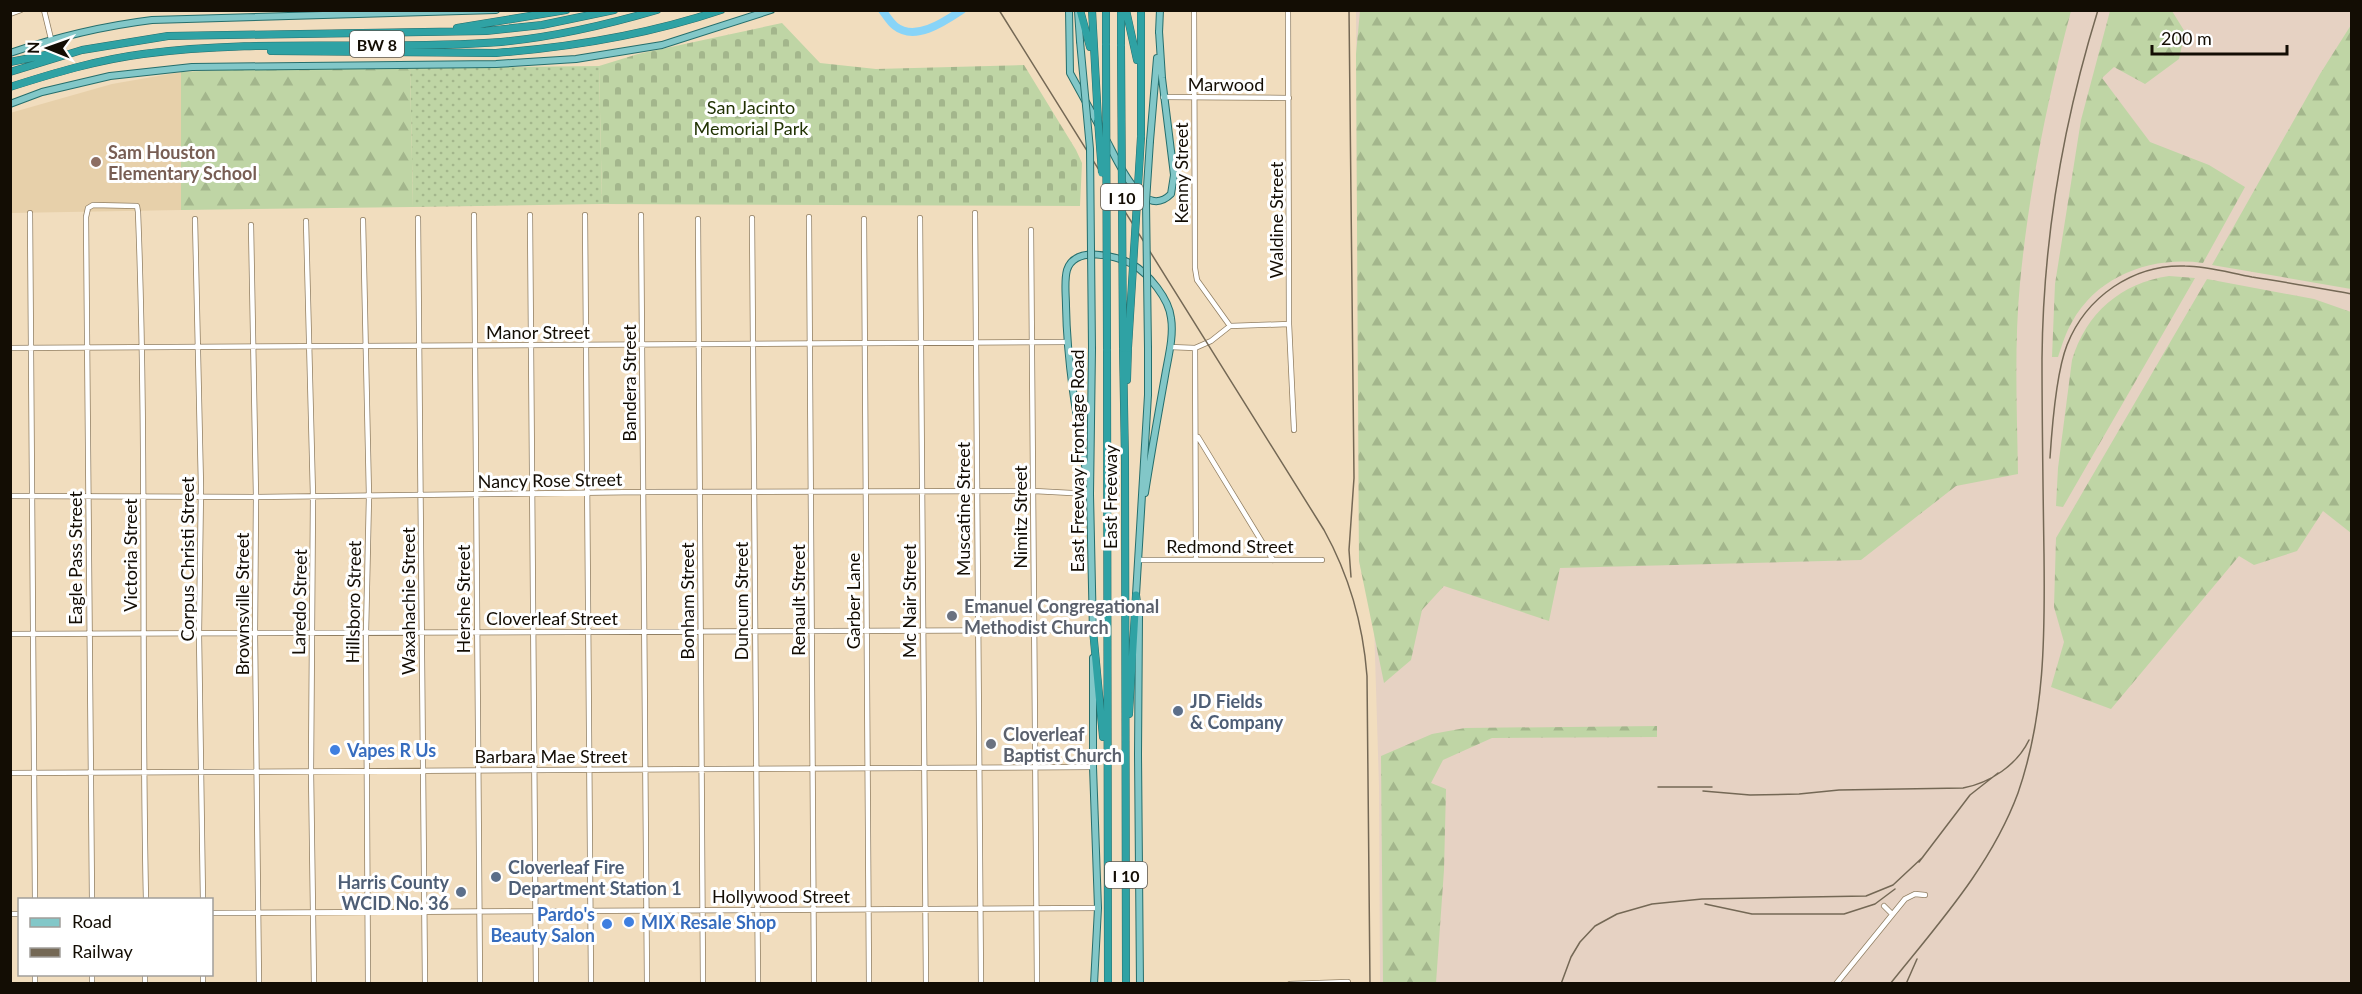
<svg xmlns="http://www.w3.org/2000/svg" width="2362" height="994" font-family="Lato,sans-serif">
  <defs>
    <pattern id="grass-dots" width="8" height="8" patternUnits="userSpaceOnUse" patternTransform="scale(1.5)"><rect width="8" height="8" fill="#bfd5a5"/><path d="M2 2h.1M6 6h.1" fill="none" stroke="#a3b68c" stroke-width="1.8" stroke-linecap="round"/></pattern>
    <pattern id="forest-firs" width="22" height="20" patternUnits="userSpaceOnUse" patternTransform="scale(1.5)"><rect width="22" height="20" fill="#bfd5a5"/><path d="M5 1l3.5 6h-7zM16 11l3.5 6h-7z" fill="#a3b68c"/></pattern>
    <pattern id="cemetery-stones" width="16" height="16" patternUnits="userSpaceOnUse" patternTransform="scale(1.5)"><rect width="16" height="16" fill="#bfd5a5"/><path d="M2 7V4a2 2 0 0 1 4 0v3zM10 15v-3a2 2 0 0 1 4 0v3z" fill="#a3b68c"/></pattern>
  </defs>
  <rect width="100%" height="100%" fill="#f1ddbe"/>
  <path fill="#e6d2c3" d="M 1356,11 L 2351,11 L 2351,983 L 1380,983 L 1379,786 L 1374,623 L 1359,561 Z"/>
  <path fill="#e7d0aa" d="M 181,72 L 181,210 L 11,213 L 10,113 L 112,84 Z"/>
  <path fill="url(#grass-dots)" d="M 599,66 L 602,204 L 413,207 L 410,68 Z"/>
  <path fill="url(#forest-firs)" d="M 1360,11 L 2071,11 C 2047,100 2029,190 2020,283 C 2014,346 2017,411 2018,474 L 1956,486 L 1861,560 L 1560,568 L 1549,621 L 1444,586 L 1422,610 L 1411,660 L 1384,683 L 1359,561 L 1356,54 Z
    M 2110,11 L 2172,11 L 2185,32 L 2179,59 L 2145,84 L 2114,67 L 2102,78 L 2150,142 L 2209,165 L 2245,187 L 2203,263 C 2152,256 2098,275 2072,322 C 2066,332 2062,345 2058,357 L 2052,357 L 2055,284 L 2081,120 Z
    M 2351,25 L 2351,289 L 2212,265 L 2320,74 Z
    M 291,67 L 410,68 L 413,207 L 181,210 L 181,72 Z
    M 2169,276 L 2195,278 L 2063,507 L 2056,506 L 2058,468 L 2072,360 C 2086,313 2121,283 2169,276 Z
    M 2207,279 L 2314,299 L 2351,312 L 2351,533 L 2323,511 L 2297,551 L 2254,565 L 2239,556 L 2111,709 L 2051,687 L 2064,642 L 2054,607 L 2056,538 Z
    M 1657,726 L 1657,737 L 1492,738 L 1443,760 L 1431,783 L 1446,789 L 1444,870 L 1436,983 L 1383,983 L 1381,756 L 1432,734 L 1465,728 Z"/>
  <path fill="url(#cemetery-stones)" d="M 782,23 L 820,63 L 876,69 L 1024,65 L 1076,150 L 1082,163 L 1080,206 L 602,204 L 599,66 L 638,54 Z"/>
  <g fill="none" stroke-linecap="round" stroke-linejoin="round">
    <path stroke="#88d4f8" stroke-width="8" d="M 882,10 C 886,15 890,22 895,26 C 915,42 944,22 962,10"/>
    <defs>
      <path id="minor" d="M 44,10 L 51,39
        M 1194,10 L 1195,268 L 1197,280 L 1230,326
        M 1288,10 L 1289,324 L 1294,430
        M 10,14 L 21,10
        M 1163,97 L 1289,98
        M 30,213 L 35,900
        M 975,213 L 981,984
        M 474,215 L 480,984
        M 530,215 L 536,984
        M 585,215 L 591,984
        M 641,215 L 647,984
        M 809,217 L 814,984
        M 418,218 L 425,984
        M 752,218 L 758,984
        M 920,218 L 926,984
        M 195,219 L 201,487 L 199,634 L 203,900
        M 698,219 L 703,984
        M 864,219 L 869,984
        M 363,220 L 369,496 L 366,633 L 368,984
        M 306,221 L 313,496 L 311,771 L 314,984
        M 251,225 L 256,497 L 255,633 L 259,984
        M 1031,230 L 1037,984
        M 1170,347 L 1195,348 L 1211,341 L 1230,326 L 1289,324
        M 10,348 L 1067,342
        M 1195,348 L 1196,560
        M 1198,437 L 1273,560
        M 10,496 L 256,497 L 643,492 L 1034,491 L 1090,494
        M 1138,560 L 1322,560
        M 10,634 L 1093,630
        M 10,773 L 1093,767
        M 92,900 L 86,217 L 88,208 L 93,205 L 137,206 L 138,212 C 147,441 141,670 146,900
        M 1884,906 L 1892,914
        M 212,913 L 1098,908
        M 10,914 L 20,914
        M 35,974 L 35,984
        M 145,974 L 145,984
        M 92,984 L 92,974
        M 203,984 L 203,974
        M 1290,984 L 1348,982
        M 1836,984 L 1905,899 L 1915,894 L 1925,895"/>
      <path id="major" d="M 1069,10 L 1070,73 L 1098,124
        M 1078,11 L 1080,41
        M 1159,33 L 1160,10
        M 10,53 C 57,37 103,26 152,20 L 496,10
        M 10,104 L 42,92 L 110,76 L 192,67 L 496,64 L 576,59 L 662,45 L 771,10
        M 1107,141 C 1117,160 1143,222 1171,194 L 1174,175 L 1162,78 L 1159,31
        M 1150,141 L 1157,58
        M 1092,349 L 1090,494 L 1093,633
        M 1087,477 C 1077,420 1067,364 1066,306 C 1066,295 1064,281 1067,270 C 1075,245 1116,256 1132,264 C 1149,274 1169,299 1171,318 C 1174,336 1168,358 1165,376 C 1158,415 1151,454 1145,493
        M 1093,658 L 1093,767 L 1098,908 L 1094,984
        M 1140,984 L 1138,754 L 1139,617 L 1136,595 L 1148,395 L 1148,348"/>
      <path id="highway" d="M 1080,10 L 1090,47
        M 1092,10 L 1098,120
        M 1106,10 L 1106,45
        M 1121,10 L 1121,46
        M 1126,10 L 1137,60
        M 1141,10 L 1141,137
        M 457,28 L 566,10
        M 271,51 L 496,53 C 573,47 647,35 721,10
        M 10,62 L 61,52
        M 10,72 L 82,50 L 168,36 L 486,31 L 542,25 L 614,10
        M 10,87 C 54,73 97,60 143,54 C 261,38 382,51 501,42 C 554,37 606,25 657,10
        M 1123,348 L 1125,460 L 1126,984
        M 1107,349 L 1108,984
        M 1127,380 L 1128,348
        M 1093,630 L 1103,737
        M 1129,714 L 1136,595"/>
    </defs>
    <use href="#minor" stroke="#917f63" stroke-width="6"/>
    <use href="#major" stroke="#256e6c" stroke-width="8"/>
    <use href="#highway" stroke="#256e6c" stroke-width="8"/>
    <use href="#minor" stroke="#fff" stroke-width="4.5"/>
    <use href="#major" stroke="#82c7c8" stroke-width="6"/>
    <use href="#highway" stroke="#2fa2a4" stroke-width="7"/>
    <path stroke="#746855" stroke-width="1.5" d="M 999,10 L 1324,530 C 1350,577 1363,623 1367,676 L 1370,984
      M 1349,10 L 1354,478 L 1349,550 L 1351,577
      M 2050,458 C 2052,427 2056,373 2067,345 C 2086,297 2133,264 2185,266 C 2207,266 2230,273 2252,277 C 2285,282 2318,288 2352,294
      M 1658,787 L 1712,787
      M 1703,791 L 1750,795 L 1799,794 L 1839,790 L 1963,788 C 1990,783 2017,765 2029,740
      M 1919,862 L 1970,795 L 1998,773
      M 1705,904 L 1752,914 L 1844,914 L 1875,904 L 1895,889
      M 1561,984 L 1571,957 L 1580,942 L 1595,926 L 1617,914 L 1652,904 L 1702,899 L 1866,896 L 1893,885 L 1923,857
      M 1890,984 C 1938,924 1991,866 2018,793 C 2045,715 2045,635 2044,554 C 2043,489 2042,424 2042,359 C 2043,241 2063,123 2098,10
      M 1906,984 L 1917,959"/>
    <defs>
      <path id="major-bridge" d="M 1080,41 L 1090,149 L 1092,349
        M 1148,348 L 1146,202 L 1150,141"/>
      <path id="highway-bridge" d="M 1106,45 L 1107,349
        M 1121,46 L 1123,348
        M 1098,120 L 1102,173
        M 1128,348 L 1141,137"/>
    </defs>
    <use href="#major-bridge" stroke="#256e6c" stroke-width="8" stroke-linecap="butt"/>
    <use href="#highway-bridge" stroke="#256e6c" stroke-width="8" stroke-linecap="butt"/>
    <use href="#major-bridge" stroke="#82c7c8" stroke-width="6"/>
    <use href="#highway-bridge" stroke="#2fa2a4" stroke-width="7"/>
  </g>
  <circle fill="#8d6e63" stroke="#fff" stroke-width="2" cx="96" cy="162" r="6"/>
  <g fill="#6b7280" stroke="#fff" stroke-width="2">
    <circle cx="952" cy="616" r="6"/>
    <circle cx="991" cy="744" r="6"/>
  </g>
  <g fill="#5c6f8a" stroke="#fff" stroke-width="2">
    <circle cx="1178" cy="711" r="6"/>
    <circle cx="496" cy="877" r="6"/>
    <circle cx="461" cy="892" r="6"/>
  </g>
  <g fill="#3f7fe0" stroke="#fff" stroke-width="2">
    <circle cx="335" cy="750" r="6"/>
    <circle cx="629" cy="922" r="6"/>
    <circle cx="607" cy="924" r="6"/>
  </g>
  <g text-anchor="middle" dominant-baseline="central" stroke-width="6" stroke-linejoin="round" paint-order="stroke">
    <g fill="#fff" stroke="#5a564f" stroke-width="1.5">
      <rect x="350" y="31" width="54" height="26" rx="4.5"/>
      <rect x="1101" y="184" width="42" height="26" rx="4.5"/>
      <rect x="1105" y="862" width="42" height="26" rx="4.5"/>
    </g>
    <g font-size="16" font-weight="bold" fill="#130d04">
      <text x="377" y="44">BW 8</text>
      <text x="1122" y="197">I 10</text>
      <text x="1126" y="875">I 10</text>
    </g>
    <g font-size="18" fill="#130d04" stroke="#fff">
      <text x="1226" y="84">Marwood</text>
      <text transform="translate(1181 173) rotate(-90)">Kenny Street</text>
      <text transform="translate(1276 220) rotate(-90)">Waldine Street</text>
      <text x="538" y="332">Manor Street</text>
      <text transform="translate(629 383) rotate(-90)">Bandera Street</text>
      <text transform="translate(1077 461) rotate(-90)">East Freeway Frontage Road</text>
      <text transform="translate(550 480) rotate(-1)">Nancy Rose Street</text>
      <text transform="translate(1110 497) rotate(-90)">East Freeway</text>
      <text transform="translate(963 509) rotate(-90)">Muscatine Street</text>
      <text transform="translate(1020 517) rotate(-90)">Nimitz Street</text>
      <text x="1230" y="546">Redmond Street</text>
      <text transform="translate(130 555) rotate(-90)">Victoria Street</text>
      <text transform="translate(75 558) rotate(-90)">Eagle Pass Street</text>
      <text transform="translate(187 559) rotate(-90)">Corpus Christi Street</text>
      <text transform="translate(463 599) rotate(-90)">Hershe Street</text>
      <text transform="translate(798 600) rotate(-90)">Renault Street</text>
      <text transform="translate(408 601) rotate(-90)">Waxahachie Street</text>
      <text transform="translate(687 601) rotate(-90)">Bonham Street</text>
      <text transform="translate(741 601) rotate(-90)">Duncum Street</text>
      <text transform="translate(853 601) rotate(-90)">Garber Lane</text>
      <text transform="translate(909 601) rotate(-90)">Mc Nair Street</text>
      <text transform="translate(299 602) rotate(-89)">Laredo Street</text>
      <text transform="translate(353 602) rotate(-89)">Hillsboro Street</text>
      <text transform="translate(242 604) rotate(-90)">Brownsville Street</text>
      <text x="552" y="618">Cloverleaf Street</text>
      <text x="551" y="756">Barbara Mae Street</text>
      <text x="781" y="896">Hollywood Street</text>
    </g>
    <g font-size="18" fill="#223304" stroke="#fff">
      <text x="751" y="107">San Jacinto<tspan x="751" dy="21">Memorial Park</tspan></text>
    </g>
    <g font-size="18" font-weight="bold" fill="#785e54" stroke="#fff" text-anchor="start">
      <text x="108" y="152">Sam Houston<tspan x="108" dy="21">Elementary School</tspan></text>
    </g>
    <g font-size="18" font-weight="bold" fill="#5b616d" stroke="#fff" text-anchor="start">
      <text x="964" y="606">Emanuel Congregational<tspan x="964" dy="21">Methodist Church</tspan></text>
      <text x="1003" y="734">Cloverleaf<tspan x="1003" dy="21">Baptist Church</tspan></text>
    </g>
    <g font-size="18" font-weight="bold" fill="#4e5e75" stroke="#fff" text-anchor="start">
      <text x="1190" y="701">JD Fields<tspan x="1190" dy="21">&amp; Company</tspan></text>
      <text x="508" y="867">Cloverleaf Fire<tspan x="508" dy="21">Department Station 1</tspan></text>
      <text x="449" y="882" text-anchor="end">Harris County<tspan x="449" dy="21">WCID No. 36</tspan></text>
    </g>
    <g font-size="18" font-weight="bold" fill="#366cbe" stroke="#fff" text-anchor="start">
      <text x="347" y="750">Vapes R Us</text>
      <text x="595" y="914" text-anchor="end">Pardo's<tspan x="595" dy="21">Beauty Salon</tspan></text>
      <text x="641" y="922">MIX Resale Shop</text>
    </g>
  </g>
  <rect width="2362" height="994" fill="none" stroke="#130d04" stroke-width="24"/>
  <rect x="18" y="898" width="195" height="78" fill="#ffffff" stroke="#a19e9b" stroke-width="1.5"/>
  <rect x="30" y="918" width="30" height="9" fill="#82c7c8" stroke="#a19e9b" stroke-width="1.5"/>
  <text x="72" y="928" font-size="18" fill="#130d04">Road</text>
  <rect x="30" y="948" width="30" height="9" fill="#746855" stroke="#a19e9b" stroke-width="1.5"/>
  <text x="72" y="958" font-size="18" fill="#130d04">Railway</text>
  <g transform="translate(48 48) rotate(271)" stroke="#ffffff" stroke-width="4.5" paint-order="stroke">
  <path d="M0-4.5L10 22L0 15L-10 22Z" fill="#130d04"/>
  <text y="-9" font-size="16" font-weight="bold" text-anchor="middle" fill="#130d04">N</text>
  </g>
  <path d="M2152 45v9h135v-9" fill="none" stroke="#130d04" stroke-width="3"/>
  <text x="2161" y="45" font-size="18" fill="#130d04" stroke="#ffffff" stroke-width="4.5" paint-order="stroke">200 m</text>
</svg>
